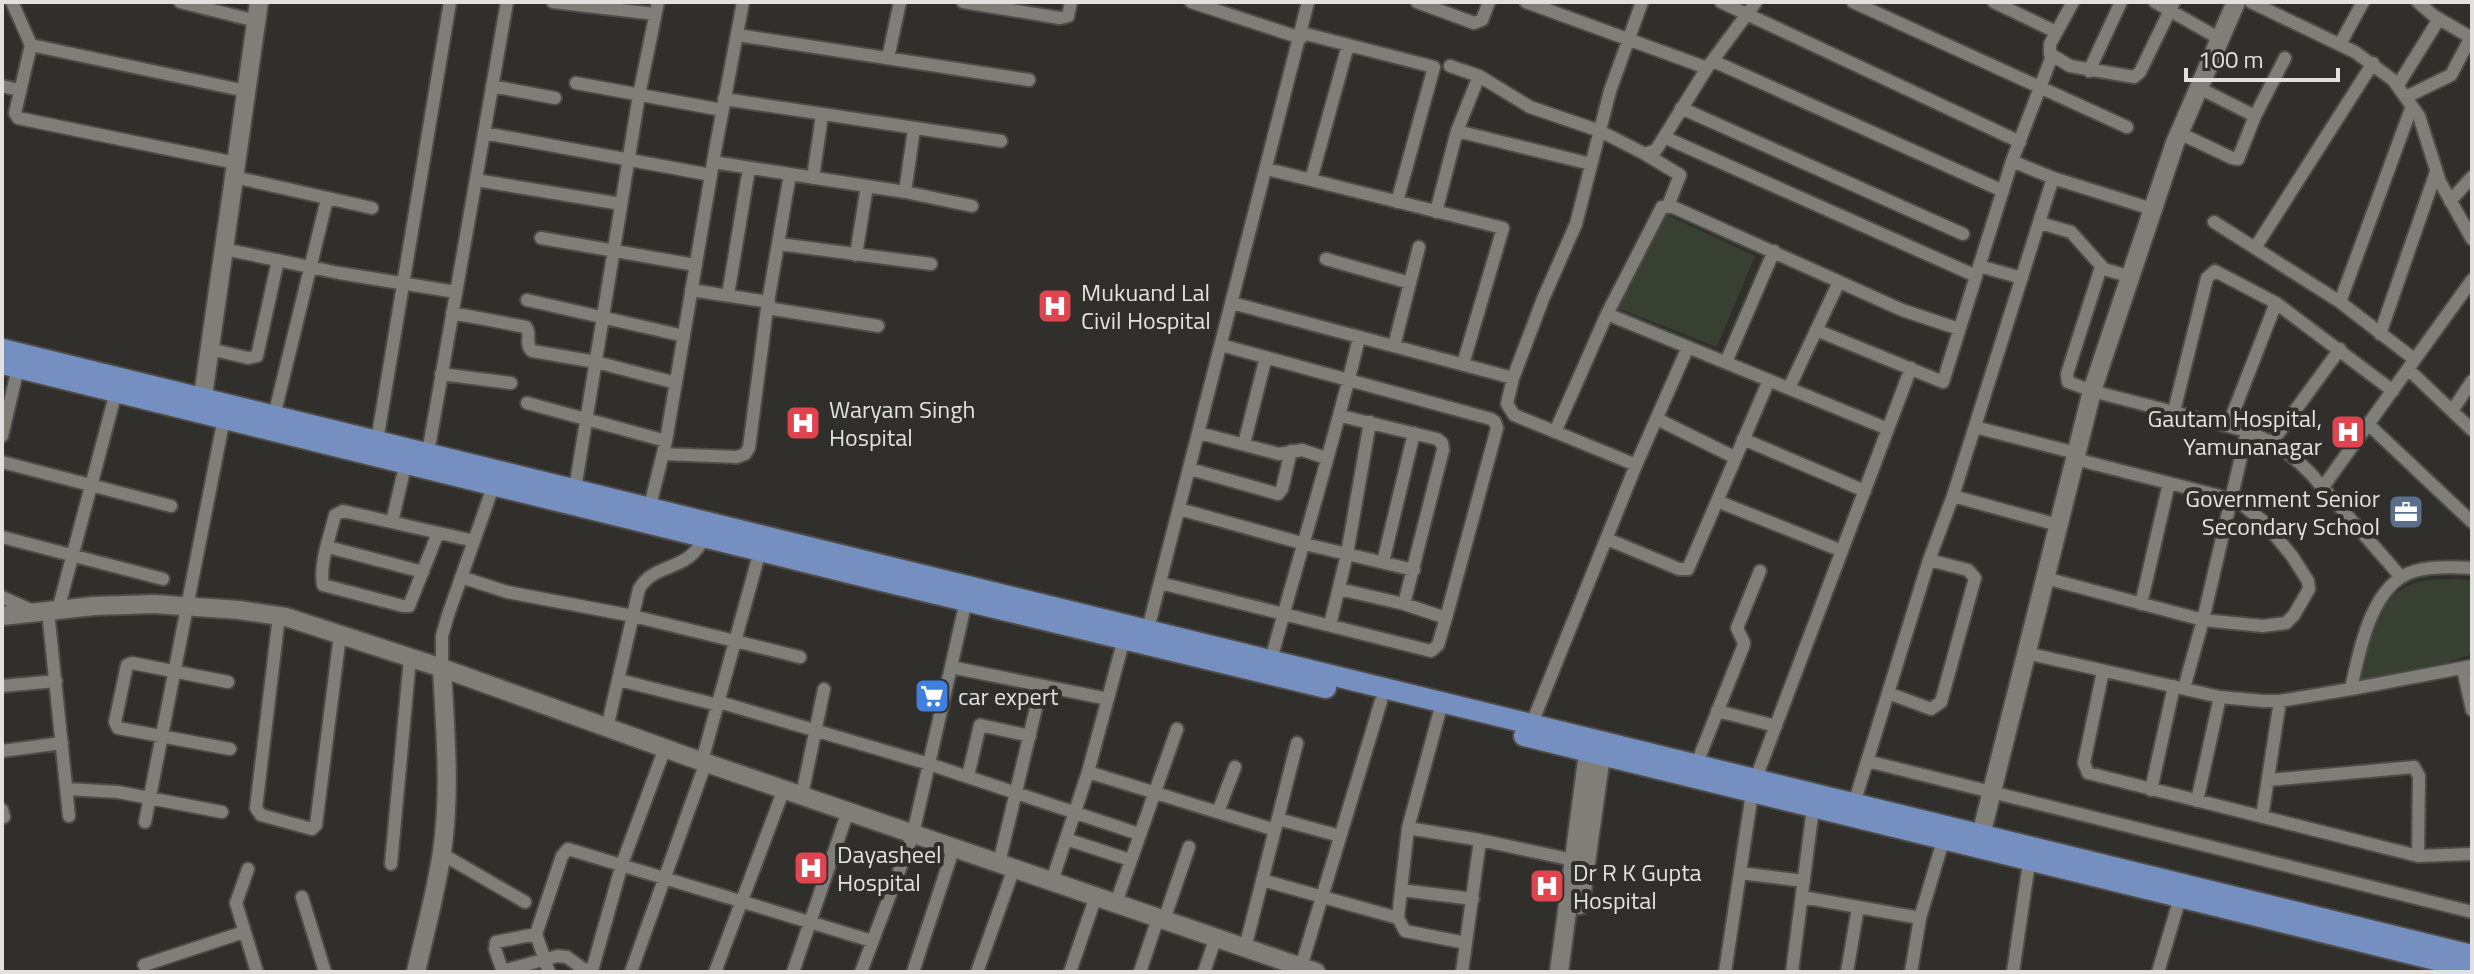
<svg xmlns="http://www.w3.org/2000/svg" width="2474" height="974" font-family="'Titillium Web',sans-serif">
  <rect width="100%" height="100%" fill="#312f2b"/>
  <path fill="#384031" d="M 1665,214 L 1755,256 L 1717,347 L 1615,307 Z
    M 2456,579 L 2472,581 L 2472,654 L 2446,663 L 2360,682 C 2367,644 2377,588 2424,581 C 2435,579 2446,580 2456,579 Z"/>
  <g fill="none" stroke-linecap="round" stroke-linejoin="round">
    <defs>
      <path id="street" d="M 12,2 L 31,45 L 15,113 L 18,118 L 236,163
        M 180,2 L 256,21
        M 553,2 L 655,14
        M 963,2 L 1060,18 L 1068,16 L 1071,2
        M 1191,2 L 1301,38
        M 1417,2 L 1474,23 L 1482,20 L 1489,2
        M 1526,2 L 1707,68
        M 1721,2 L 2020,142
        M 1853,2 L 2127,127
        M 1994,2 L 2056,32
        M 2073,2 L 2050,44 L 2050,54 L 2070,66 L 2134,77 L 2140,72 L 2174,2
        M 2155,2 L 2220,39
        M 2251,2 L 2355,52 L 2393,80 L 2419,116 L 2440,182 L 2472,239
        M 2418,2 L 2434,16 L 2472,38
        M 1302,33 L 1434,67 L 1397,202
        M 737,35 L 1029,80
        M 2340,44 L 2363,2
        M 31,45 L 246,91
        M 888,58 L 900,2
        M 1713,61 L 2003,191
        M 1450,66 L 1479,76 L 1530,107 L 1600,131 L 1645,154 L 1656,150 L 1707,68 L 1756,2
        M 2089,71 L 2121,2
        M 576,83 L 722,110
        M 2398,85 L 2439,19
        M 2,86 L 19,90
        M 492,86 L 555,98
        M 2199,88 L 2255,116
        M 2406,97 L 2451,75 L 2471,37
        M 724,99 L 1001,141
        M 1681,108 L 1963,234
        M 1457,131 L 1591,164
        M 484,133 L 711,175
        M 2179,133 L 2232,158 L 2238,159 L 2255,116 L 2285,58
        M 1664,137 L 1976,276
        M 1645,154 L 1680,175 L 1668,206
        M 2012,161 L 2053,178 L 2152,209
        M 713,162 L 905,192 L 972,206
        M 1267,169 L 1503,228 L 1463,364
        M 234,177 L 372,208
        M 813,178 L 822,115
        M 476,180 L 621,204
        M 1311,180 L 1348,45
        M 905,192 L 914,129
        M 2450,201 L 2472,177
        M 1436,212 L 1457,131 L 1479,76
        M 2214,222 L 2340,302 L 2414,359
        M 2040,223 L 2071,232 L 2104,269 L 2128,276
        M 541,238 L 695,265
        M 779,244 L 931,264
        M 2255,248 L 2373,63
        M 224,249 L 339,273 L 456,292
        M 856,255 L 867,186
        M 1326,259 L 1410,283
        M 1979,266 L 2022,278
        M 2101,267 L 2067,374 L 2068,382 L 2092,391 L 2247,431 C 2273,442 2292,454 2311,474 L 2401,577
        M 691,290 L 769,302
        M 728,295 L 749,168
        M 527,300 L 684,336
        M 2340,302 L 2412,106
        M 1232,303 L 1513,378
        M 767,308 L 878,326
        M 452,313 L 526,327 C 532,335 524,344 532,351 L 596,362 L 676,383
        M 1607,314 L 1888,429
        M 1816,330 L 1943,382 L 2012,161 L 2052,56
        M 2380,334 L 2436,172
        M 1394,346 L 1419,247
        M 210,349 L 248,358 L 257,356 L 278,260
        M 1726,362 L 1774,251
        M 2408,369 L 2472,430
        M 441,374 L 511,383
        M 1789,388 L 1839,282
        M 527,403 L 666,441
        M 2174,411 L 2207,278 L 2215,271 L 2276,303 L 2393,391
        M 2452,411 L 2472,381
        M 274,416 L 327,199
        M 1341,416 L 1437,439 L 1442,443 L 1443,450 L 1404,604
        M 1657,419 L 1734,457
        M 2368,424 L 2472,522
        M 2228,426 L 2276,303
        M 1975,427 L 2076,453
        M 1555,432 L 1607,314 L 1662,207 L 1673,207 L 1902,310 L 1959,329
        M 1199,433 L 1279,454 L 1302,450 L 1326,458
        M 2,436 L 18,368
        M 1743,439 L 1865,491
        M 377,441 L 450,2
        M 2272,442 L 2340,349
        M 1244,444 L 1266,357
        M 428,453 L 507,2
        M 663,454 L 737,457 L 745,454 L 749,448 L 767,308 L 790,174
        M 2,462 L 171,506
        M 1636,465 L 1514,415 L 1507,404 L 1513,378 L 1543,299 L 1576,224 L 1610,91 L 1642,2
        M 1190,469 L 1278,494 L 1282,489 L 1291,451
        M 2323,487 L 2472,280
        M 575,489 L 639,95 L 658,2
        M 1953,496 L 2058,525
        M 1717,501 L 1842,551
        M 1179,509 L 1305,544 L 1414,570
        M 648,514 L 666,441 L 715,151 L 743,2
        M 392,522 L 406,462
        M 438,533 L 409,606 L 403,606 L 323,585 C 319,564 330,536 335,515 L 343,511 C 387,521 430,531 474,541
        M 2,537 L 163,579
        M 1607,539 L 1679,569 L 1688,569 L 1769,380
        M 328,547 L 423,572
        M 1383,562 L 1414,433
        M 461,577 L 507,592 L 633,616 L 800,657
        M 2045,578 L 2203,620 L 2263,626 L 2286,623 L 2294,615 L 2309,589 L 2308,581 L 2292,556 L 2264,522 L 2243,505 L 2216,495 L 2075,459
        M 1160,583 L 1431,651 L 1438,645 L 1446,618 L 1497,428 L 1495,422 L 1491,419 L 1221,345
        M 1339,589 L 1404,604 L 1446,618
        M 2,597 L 33,611
        M 2141,604 L 2169,483
        M 58,610 L 116,392
        M 48,611 L 69,816
        M 279,616 L 256,808 L 261,815 L 312,829 L 316,825 L 340,635
        M 1330,625 L 1347,554 L 1370,422
        M 1147,633 L 1308,2
        M 2026,653 L 2220,697 L 2263,701 L 2280,701 L 2351,689 L 2472,666
        M 1271,660 C 1300,552 1333,446 1359,338
        M 951,667 L 1108,699
        M 442,668 L 442,636 L 448,615 L 494,484
        M 2463,669 L 2472,710
        M 2103,671 L 2084,763 L 2088,773 L 2418,856 L 2472,854
        M 619,680 L 718,705
        M 228,682 L 132,663 L 127,665 L 115,722 L 118,728 L 230,749
        M 2,686 L 56,681
        M 2184,688 L 2203,620 L 2247,431
        M 2351,689 C 2359,652 2371,583 2415,571 C 2432,566 2455,567 2472,568
        M 1888,693 L 1931,709 L 1941,702 L 1975,578 L 1968,570 L 1929,560
        M 719,702 L 929,764 L 1139,834
        M 1717,711 L 1776,726
        M 607,728 L 639,589 C 655,561 689,573 704,537
        M 1530,728 L 1636,465 L 1688,347
        M 2,751 L 62,743
        M 702,761 L 760,551
        M 1867,761 L 2472,912
        M 1697,763 L 1743,647 L 1744,643 L 1737,628 L 1760,571
        M 1088,772 L 1275,830
        M 968,776 L 980,725 L 1030,736
        M 1756,778 L 1911,368
        M 2269,780 L 2414,767 L 2419,776 L 2418,856
        M 67,789 L 118,792 L 222,812
        M 2151,790 L 2174,686
        M 802,795 L 824,689
        M 2197,801 L 2220,697
        M 1853,807 L 1929,560 L 1953,496 L 2053,178
        M 2,810 L 4,817
        M 1218,812 L 1235,767
        M 2262,817 L 2280,701
        M 1278,819 L 1340,836
        M 145,822 L 224,418
        M 1408,828 L 1480,840 L 1573,860
        M 1066,839 L 1130,860
        M 442,854 L 525,902
        M 999,863 L 1041,687
        M 391,864 L 410,658
        M 248,869 L 236,903 L 257,972
        M 1740,873 L 1804,881
        M 1262,880 L 1398,918
        M 1052,881 L 1088,772 L 1124,639
        M 1401,890 L 1408,828 L 1439,714
        M 302,897 L 325,972
        M 1802,897 L 1920,918
        M 1116,903 L 1177,729
        M 1164,920 L 1189,847
        M 536,934 L 549,972
        M 1466,943 L 1405,931 L 1398,918 L 1401,890 L 1473,899
        M 1245,948 L 1297,743
        M 144,965 L 244,932
        M 1301,967 L 1381,701
        M 502,971 L 558,956 L 567,957 L 586,971 L 593,967 L 622,864 L 665,748
        M 503,972 L 495,949 L 496,942 L 536,934 L 562,856 L 568,849 L 872,941
        M 631,972 L 706,762
        M 715,972 L 784,789
        M 793,972 L 848,811
        M 861,972 L 913,834 L 966,601
        M 913,972 L 954,847
        M 977,972 L 1014,868
        M 1070,972 L 1096,896
        M 1140,972 L 1158,918
        M 1204,972 L 1216,937
        M 1462,972 L 1480,840
        M 1725,972 L 1752,793
        M 1792,972 L 1813,808
        M 1847,972 L 1858,907
        M 1911,972 L 1920,918 L 1943,841
        M 2013,972 L 2030,856
        M 2158,972 L 2180,898"/>
      <path id="secondary" d="M 201,410 L 259,2
        M 2,616 L 94,606 L 154,604 L 239,610 L 286,617 L 442,668 L 689,757 L 1316,972
        M 1978,847 L 2092,391 L 2175,143 L 2236,2
        M 1580,905 L 1603,741
        M 416,972 C 425,932 436,892 442,852 C 451,791 445,729 442,668
        M 1559,972 L 1590,738"/>
      <path id="primary" d="M 2,349 L 2472,955
        M 2,364 L 853,574 L 1326,688
        M 1524,736 L 2472,969"/>
    </defs>
    <use href="#street" stroke="#4d4c48" stroke-width="16"/>
    <use href="#secondary" stroke="#4d4c48" stroke-width="22"/>
    <use href="#primary" stroke="#4d4c48" stroke-width="24"/>
    <use href="#street" stroke="#807e79" stroke-width="12"/>
    <use href="#secondary" stroke="#807e79" stroke-width="18"/>
    <use href="#primary" stroke="#7590c0" stroke-width="20"/>
  </g>
  <defs>
    <symbol id="hospital-square" viewBox="-11 -11 22 22"><rect x="-9" y="-9" width="18" height="18" rx="4" fill="#e0444e" stroke="#312f2b"/><path d="M-5-5h3v3.5h4V-5h3V5h-3V1.5h-4V5h-3Z" fill="#fff"/></symbol>
    <symbol id="office-square" viewBox="-11 -11 22 22"><rect x="-9" y="-9" width="18" height="18" rx="4" fill="#5c6f8a" stroke="#312f2b"/><path d="M-6-3h4V-5.5h4V-3h4V5H-6ZM-1-4.5V-3h2v-1.5ZM-6 0V1H6V0Z" fill="#fff"/></symbol>
    <symbol id="supermarket-square" viewBox="-11 -11 22 22"><rect x="-9" y="-9" width="18" height="18" rx="4" fill="#3f7fe0" stroke="#312f2b"/><path d="M-6-5.5h2.5l.6 2H6L4.5 2H-2.5L-4.4-4H-6ZM-1.5 3.2a1.3 1.3 0 1 0 .1 0ZM3 3.2a1.3 1.3 0 1 0 .1 0Z" fill="#fff"/></symbol>
  </defs>
  <g fill-rule="evenodd">
    <use href="#hospital-square" x="1035" y="286" width="40" height="40"/>
    <use href="#hospital-square" x="783" y="403" width="40" height="40"/>
    <use href="#hospital-square" x="2328" y="412" width="40" height="40"/>
    <use href="#office-square" x="2386" y="492" width="40" height="40"/>
    <use href="#supermarket-square" x="912" y="676" width="40" height="40"/>
    <use href="#hospital-square" x="791" y="848" width="40" height="40"/>
    <use href="#hospital-square" x="1527" y="866" width="40" height="40"/>
  </g>
  <g text-anchor="middle" dominant-baseline="central" stroke-width="8" stroke-linejoin="round" paint-order="stroke">
    <g font-size="24" fill="#e2e1df" stroke="#312f2b" text-anchor="start">
      <text x="1081" y="292">Mukuand Lal<tspan x="1081" dy="28">Civil Hospital</tspan></text>
      <text x="829" y="409">Waryam Singh<tspan x="829" dy="28">Hospital</tspan></text>
      <text x="2322" y="418" text-anchor="end">Gautam Hospital,<tspan x="2322" dy="28">Yamunanagar</tspan></text>
      <text x="2380" y="498" text-anchor="end">Government Senior<tspan x="2380" dy="28">Secondary School</tspan></text>
      <text x="958" y="696">car expert</text>
      <text x="837" y="854">Dayasheel<tspan x="837" dy="28">Hospital</tspan></text>
      <text x="1573" y="872">Dr R K Gupta<tspan x="1573" dy="28">Hospital</tspan></text>
    </g>
  </g>
  <rect width="2474" height="974" fill="none" stroke="#e2e1df" stroke-width="8"/>
  <path d="M2186 68v12h152v-12" fill="none" stroke="#e2e1df" stroke-width="4"/>
  <text x="2198" y="68" font-size="24" fill="#e2e1df" stroke="#312f2b" stroke-width="6" paint-order="stroke">100 m</text>
</svg>
